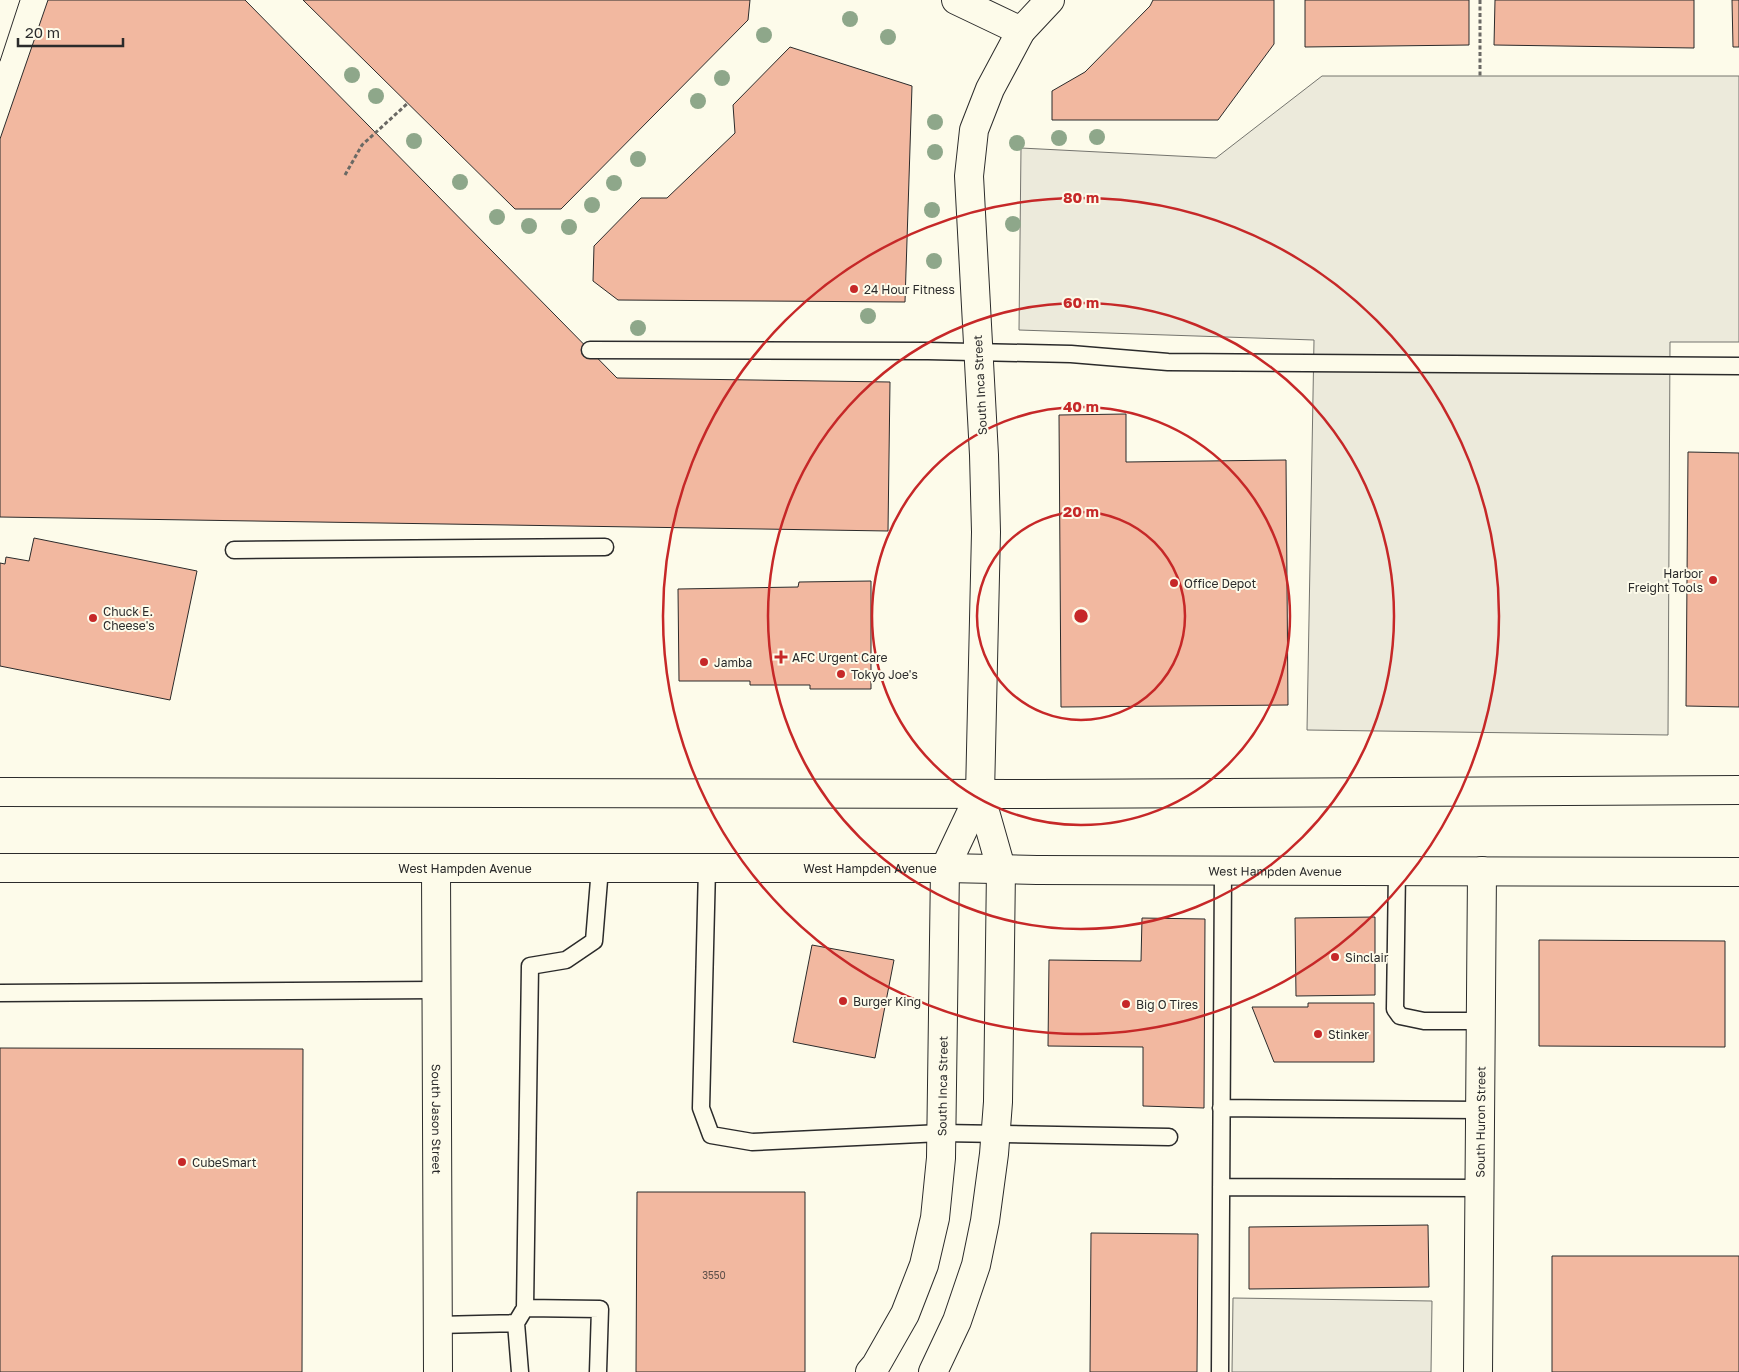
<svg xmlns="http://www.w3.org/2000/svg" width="1739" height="1372" font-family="'Golos Text',sans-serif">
  <rect width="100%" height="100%" fill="#fdfbea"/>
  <path fill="#eceadb" stroke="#74746e" d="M 1322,76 L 1739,76 L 1739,342 L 1670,342 L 1668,735 L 1307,730 L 1314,340 L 1019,330 L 1021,148 L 1216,158 Z
    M 1233,1298 L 1432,1301 L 1431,1372 L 1232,1372 Z"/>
  <path fill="#f2b8a0" stroke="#2b2b2b" d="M 48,0 L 245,0 L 617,378 L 890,382 L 888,531 L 0,517 L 0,139 Z
    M 303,0 L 750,0 L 748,20 L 561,209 L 515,209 Z
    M 1153,0 L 1274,0 L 1274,44 L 1218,120 L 1052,120 L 1052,91 L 1085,72 L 1150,6 Z
    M 1305,0 L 1469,0 L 1469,45 L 1305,47 Z
    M 1495,0 L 1694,0 L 1694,48 L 1494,45 Z
    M 1732,0 L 1739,0 L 1739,47 L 1733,47 Z
    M 790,47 L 912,86 L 905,302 L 618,300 L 593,281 L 594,246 L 641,198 L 667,198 L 735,133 L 733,105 Z
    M 1126,414 L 1126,462 L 1286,460 L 1288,705 L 1061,707 L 1059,415 Z
    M 1688,452 L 1739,453 L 1739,707 L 1686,706 Z
    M 34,538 L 197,571 L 170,700 L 0,666 L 0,563 L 5,564 L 6,557 L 29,561 Z
    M 871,581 L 871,689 L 810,689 L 810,685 L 750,685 L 750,681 L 679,681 L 678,589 L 798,587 L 799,582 Z
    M 1375,917 L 1375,995 L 1296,996 L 1295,918 Z
    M 1142,918 L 1205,919 L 1204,1108 L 1143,1106 L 1143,1047 L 1048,1046 L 1049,960 L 1141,961 Z
    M 1539,940 L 1725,941 L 1725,1047 L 1539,1046 Z
    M 812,945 L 894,960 L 875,1058 L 793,1042 Z
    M 1308,1003 L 1374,1003 L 1374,1062 L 1274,1062 L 1252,1007 L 1308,1007 Z
    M 0,1048 L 303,1049 L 302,1372 L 0,1372 Z
    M 637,1192 L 805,1192 L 805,1372 L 636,1372 Z
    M 1428,1225 L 1429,1287 L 1249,1289 L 1249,1227 Z
    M 1091,1233 L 1198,1234 L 1197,1372 L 1090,1372 Z
    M 1552,1256 L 1739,1256 L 1739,1372 L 1552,1372 Z"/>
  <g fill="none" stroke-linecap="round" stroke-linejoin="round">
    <defs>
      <path id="service" d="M 590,350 L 928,351 L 1071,354 L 1168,362 L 1739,366
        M 234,550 L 605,547
        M 707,868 L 701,1108 L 711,1135 L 752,1142 L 941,1133 L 1169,1137
        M 1397,871 L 1395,1009 L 1400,1016 L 1424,1021 L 1480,1021
        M 0,993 L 436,990
        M 1221,1108 L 1480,1110
        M 1221,1187 L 1479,1188
        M 525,1308 L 600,1309 L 598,1372
        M 516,1323 L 520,1372
        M 438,1325 L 516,1323 L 525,1308 L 530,966 L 566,960 L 594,941 L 600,868
        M 1220,1372 L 1223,870"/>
      <g id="minor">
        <path d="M 956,0 L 1021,31"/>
        <path id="s1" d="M 436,868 L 438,1372"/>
        <path id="s2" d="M 1478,1372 L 1482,871"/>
      </g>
      <g id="tertiary">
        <path id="s3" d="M 870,1372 L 876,1365 L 905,1314 L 924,1265 L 935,1218 L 941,1158 L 945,868 L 980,794"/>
        <path d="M 933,1372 L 957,1321 L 976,1265 L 985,1221 L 994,1154 L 998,1102 L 1001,868 L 980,794 L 986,532 L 984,455 L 969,176 L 974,130 L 990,89 L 1021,31 L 1050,0"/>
      </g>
      <g id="trunk">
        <path d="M 0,792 L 1040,794 L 1739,790"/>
        <path id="s4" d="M 0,868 L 945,868 L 1037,870 L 1739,872"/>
      </g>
    </defs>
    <use href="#service" stroke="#2b2b2b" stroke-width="19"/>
    <use href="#minor" stroke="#2b2b2b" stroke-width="30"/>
    <use href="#tertiary" stroke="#2b2b2b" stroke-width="30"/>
    <use href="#trunk" stroke="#2b2b2b" stroke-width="30"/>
    <path stroke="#6a6964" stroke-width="3" stroke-dasharray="4 2.5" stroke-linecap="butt" d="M 1480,0 L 1480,76
      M 345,175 L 362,145 L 408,103"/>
    <use href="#service" stroke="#fdfbea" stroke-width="16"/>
    <use href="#minor" stroke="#fdfbea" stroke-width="28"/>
    <use href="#tertiary" stroke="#fdfbea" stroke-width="28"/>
    <use href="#trunk" stroke="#fdfbea" stroke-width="28"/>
    <path stroke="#2b2b2b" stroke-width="1" d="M 0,61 L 20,0"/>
  </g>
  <g fill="#8ea78a">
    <circle cx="850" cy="19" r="8"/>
    <circle cx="764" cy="35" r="8"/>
    <circle cx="888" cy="37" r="8"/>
    <circle cx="352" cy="75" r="8"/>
    <circle cx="722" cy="78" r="8"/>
    <circle cx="376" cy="96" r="8"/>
    <circle cx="698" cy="101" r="8"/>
    <circle cx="935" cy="122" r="8"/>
    <circle cx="1097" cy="137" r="8"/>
    <circle cx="1059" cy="138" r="8"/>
    <circle cx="414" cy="141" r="8"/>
    <circle cx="1017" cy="143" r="8"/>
    <circle cx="935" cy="152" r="8"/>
    <circle cx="638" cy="159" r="8"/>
    <circle cx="460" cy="182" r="8"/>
    <circle cx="614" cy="183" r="8"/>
    <circle cx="592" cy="205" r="8"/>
    <circle cx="932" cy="210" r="8"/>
    <circle cx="497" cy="217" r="8"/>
    <circle cx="1013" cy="224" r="8"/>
    <circle cx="529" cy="226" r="8"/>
    <circle cx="569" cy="227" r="8"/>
    <circle cx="934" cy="261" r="8"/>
    <circle cx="868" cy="316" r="8"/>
    <circle cx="638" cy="328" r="8"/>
  </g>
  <g fill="none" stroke="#c62828" stroke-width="2.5">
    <circle cx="1081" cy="616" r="104"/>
    <circle cx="1081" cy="616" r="209"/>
    <circle cx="1081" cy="616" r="313"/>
    <circle cx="1081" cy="616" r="418"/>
  </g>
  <g fill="#c62828" stroke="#fdfbea" stroke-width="2">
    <circle cx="854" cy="289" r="5"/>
    <circle cx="1713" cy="580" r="5"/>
    <circle cx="1174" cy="583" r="5"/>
    <circle cx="93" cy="618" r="5"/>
    <path d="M778.5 649.5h5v5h5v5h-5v5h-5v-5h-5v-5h5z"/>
    <circle cx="704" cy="662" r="5"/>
    <circle cx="841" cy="674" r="5"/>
    <circle cx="1335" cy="957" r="5"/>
    <circle cx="843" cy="1001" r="5"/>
    <circle cx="1126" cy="1004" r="5"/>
    <circle cx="1318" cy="1034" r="5"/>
    <circle cx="182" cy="1162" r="5"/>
  </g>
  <g text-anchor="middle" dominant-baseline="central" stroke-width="4" stroke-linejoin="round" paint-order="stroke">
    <g font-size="10" fill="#5d4e48">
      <text x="714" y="1275">3550</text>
    </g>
    <g font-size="12" fill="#2b2b2b" stroke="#fdfbea" text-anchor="start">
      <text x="864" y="289">24 Hour Fitness</text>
      <text x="1703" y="573" text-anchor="end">Harbor<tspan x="1703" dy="14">Freight Tools</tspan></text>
      <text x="1184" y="583">Office Depot</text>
      <text x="103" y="611">Chuck E.<tspan x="103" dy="14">Cheese's</tspan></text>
      <text x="792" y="657">AFC Urgent Care</text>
      <text x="714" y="662">Jamba</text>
      <text x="851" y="674">Tokyo Joe's</text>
      <text x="1345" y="957">Sinclair</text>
      <text x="853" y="1001">Burger King</text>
      <text x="1136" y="1004">Big O Tires</text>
      <text x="1328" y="1034">Stinker</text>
      <text x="192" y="1162">CubeSmart</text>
    </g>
    <g font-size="12" fill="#2b2b2b" stroke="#fdfbea">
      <text transform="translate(980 385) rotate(-93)">South Inca Street</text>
      <text stroke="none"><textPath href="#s4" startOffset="465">West Hampden Avenue</textPath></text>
      <text stroke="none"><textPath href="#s4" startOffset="870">West Hampden Avenue</textPath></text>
      <text stroke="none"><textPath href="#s4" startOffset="1275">West Hampden Avenue</textPath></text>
      <text stroke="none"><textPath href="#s3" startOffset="301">South Inca Street</textPath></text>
      <text stroke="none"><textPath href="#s1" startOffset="251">South Jason Street</textPath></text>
      <text stroke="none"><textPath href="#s2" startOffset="250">South Huron Street</textPath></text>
    </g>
  </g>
  <circle cx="1081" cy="616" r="8" fill="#c62828" stroke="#fdfbea" stroke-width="2.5"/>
  <g font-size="15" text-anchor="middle" font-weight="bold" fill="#c62828" stroke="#fdfbea" stroke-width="4" stroke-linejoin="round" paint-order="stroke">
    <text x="1081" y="203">80 m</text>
    <text x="1081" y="308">60 m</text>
    <text x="1081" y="412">40 m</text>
    <text x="1081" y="517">20 m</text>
  </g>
  <path d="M18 38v8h105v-8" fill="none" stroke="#2b2b2b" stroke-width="2.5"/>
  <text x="25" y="38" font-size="15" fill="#2b2b2b" stroke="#fdfbea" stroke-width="4" paint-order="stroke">20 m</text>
</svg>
